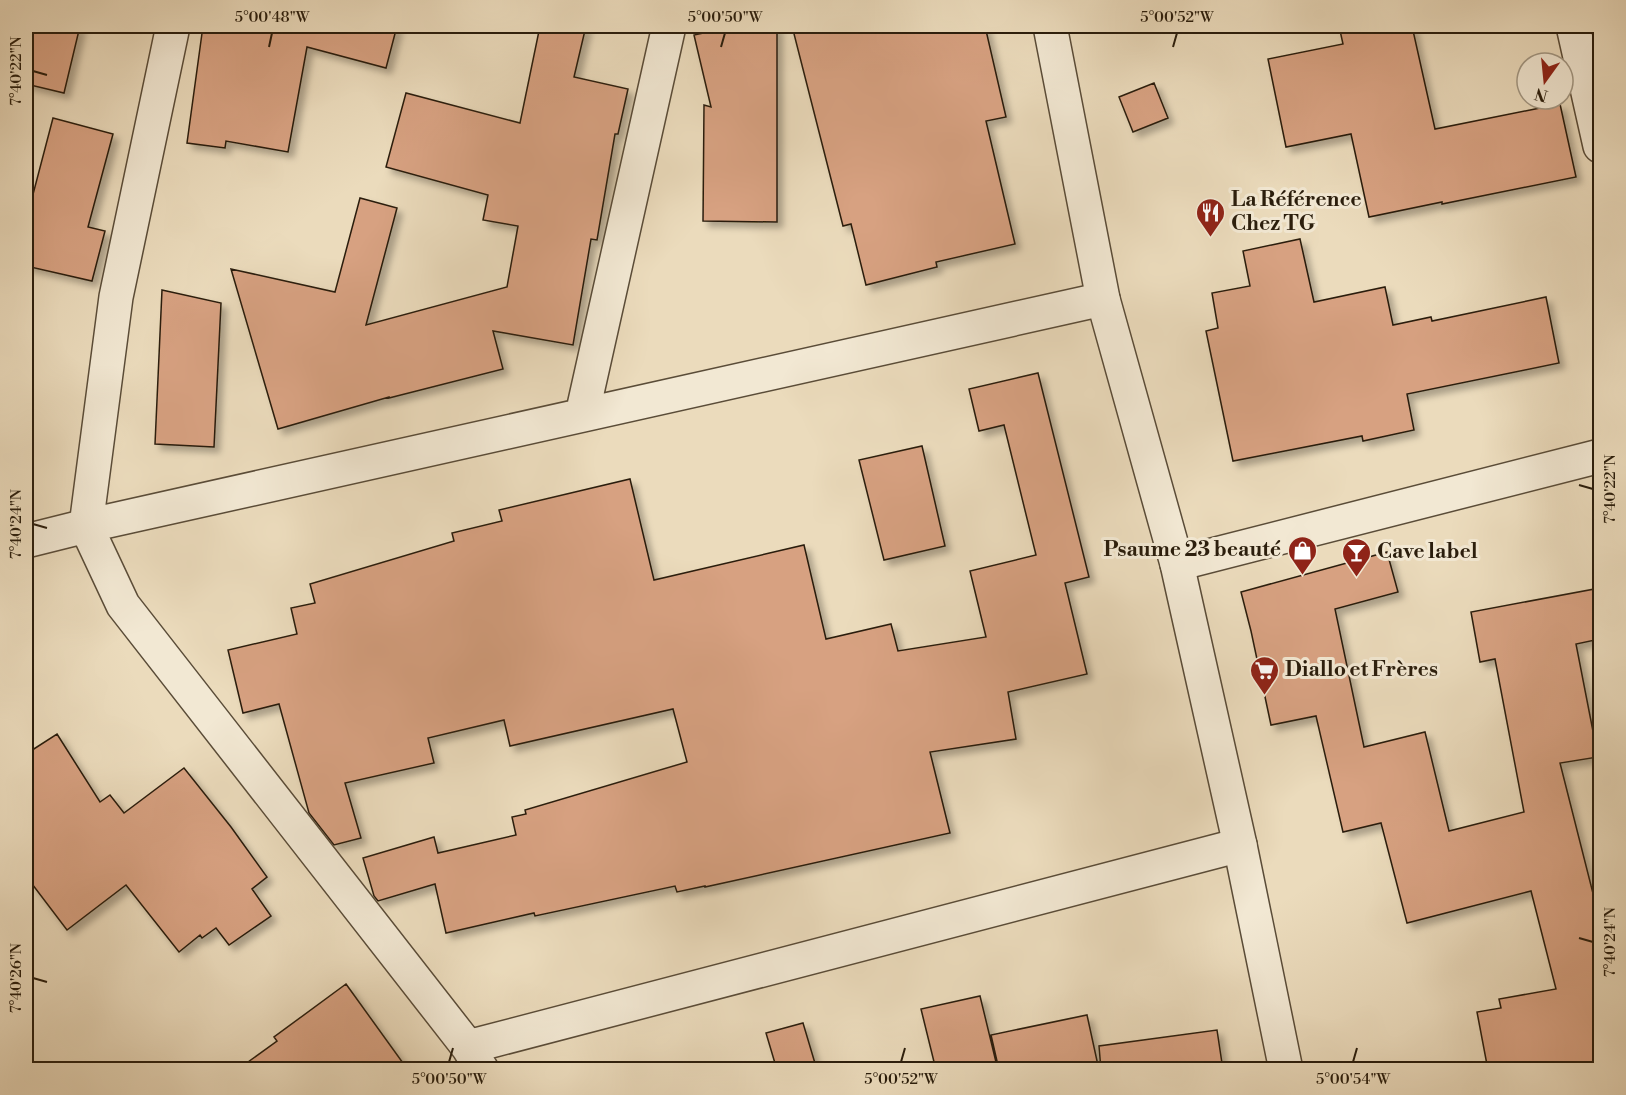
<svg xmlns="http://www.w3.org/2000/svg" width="1626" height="1095" font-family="'Libre Bodoni',serif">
  <defs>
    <filter id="shadow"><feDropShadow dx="5.5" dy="5.5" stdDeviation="3" flood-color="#0004"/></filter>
  </defs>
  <rect width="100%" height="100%" fill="#ebdbbc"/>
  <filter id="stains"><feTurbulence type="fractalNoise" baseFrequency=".00333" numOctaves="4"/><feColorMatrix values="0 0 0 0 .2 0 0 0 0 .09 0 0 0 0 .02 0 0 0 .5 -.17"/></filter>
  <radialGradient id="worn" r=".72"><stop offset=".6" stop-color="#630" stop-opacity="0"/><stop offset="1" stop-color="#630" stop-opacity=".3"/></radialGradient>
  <path fill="#d7a181" stroke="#2a1d0c" stroke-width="1.5" filter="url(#shadow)" d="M 26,26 L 80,26 L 64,93 L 26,84 Z
    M 203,26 L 397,26 L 386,68 L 307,47 L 288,152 L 226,141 L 225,148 L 187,143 Z
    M 540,26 L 586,26 L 574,77 L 628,89 L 618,134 L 615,134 L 597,240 L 591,239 L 573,345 L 493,331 L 503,369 L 389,398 L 389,397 L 278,429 L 231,269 L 335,292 L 360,198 L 397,208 L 366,325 L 507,287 L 518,226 L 483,220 L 488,195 L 386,167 L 406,93 L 520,123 Z
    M 736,26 L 777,26 L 777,222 L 703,221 L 704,105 L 711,107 L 694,35 Z
    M 792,26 L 985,26 L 1006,117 L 986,121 L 1015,244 L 936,262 L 937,267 L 866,285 L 851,224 L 843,226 Z
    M 1339,26 L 1412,26 L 1435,129 L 1560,104 L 1576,177 L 1442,204 L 1442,202 L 1369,217 L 1351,134 L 1286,147 L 1268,59 L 1343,44 Z
    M 1154,83 L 1168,118 L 1133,132 L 1119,97 Z
    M 53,118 L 113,134 L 88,227 L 105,231 L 92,281 L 26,266 L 26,221 Z
    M 1300,239 L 1314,302 L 1385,287 L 1393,325 L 1431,317 L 1432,321 L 1546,297 L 1559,363 L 1407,394 L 1414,430 L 1363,441 L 1362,436 L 1233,461 L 1206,331 L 1218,328 L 1212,293 L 1250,286 L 1243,251 Z
    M 162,290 L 221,303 L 214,447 L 155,444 Z
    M 1038,373 L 1089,577 L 1065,583 L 1087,674 L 1008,692 L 1016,739 L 930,752 L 950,833 L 705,887 L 705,886 L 677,892 L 675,886 L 535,916 L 534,913 L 446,933 L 435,884 L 378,901 L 374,896 L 363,858 L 434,837 L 438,853 L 516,835 L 512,817 L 526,814 L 525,810 L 687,762 L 673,709 L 510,746 L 504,720 L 428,738 L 434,763 L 345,783 L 361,838 L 334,845 L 309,813 L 279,704 L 243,713 L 228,650 L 297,634 L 291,608 L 315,603 L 310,584 L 454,541 L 452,533 L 502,521 L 499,510 L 630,479 L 654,580 L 804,545 L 826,639 L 891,624 L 898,651 L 986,637 L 970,571 L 1036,555 L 1004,425 L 979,431 L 969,389 Z
    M 922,446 L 945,546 L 884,560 L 859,460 Z
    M 1387,552 L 1398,592 L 1335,609 L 1364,747 L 1425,732 L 1449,831 L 1524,812 L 1495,659 L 1480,662 L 1471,612 L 1600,588 L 1600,639 L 1576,644 L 1598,757 L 1560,763 L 1600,921 L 1600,1070 L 1488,1070 L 1477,1012 L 1501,1008 L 1499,999 L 1556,989 L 1531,891 L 1407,923 L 1381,823 L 1343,832 L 1316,716 L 1271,725 L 1251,631 L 1241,592 Z
    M 57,734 L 100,802 L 110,795 L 124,813 L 184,768 L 231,827 L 267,877 L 252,889 L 271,916 L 229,945 L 216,928 L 202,938 L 200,935 L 179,952 L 126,885 L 67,930 L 26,876 L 26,754 Z
    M 346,984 L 408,1070 L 237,1070 L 277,1041 L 274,1037 Z
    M 980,996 L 996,1062 L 963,1070 L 936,1070 L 921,1009 Z
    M 1087,1015 L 1099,1070 L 999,1070 L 991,1035 Z
    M 803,1023 L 817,1070 L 777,1070 L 766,1033 Z
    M 1217,1030 L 1223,1070 L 1101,1070 L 1099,1046 Z"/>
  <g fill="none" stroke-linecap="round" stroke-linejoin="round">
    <defs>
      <path id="minor" d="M 173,26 L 116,297 L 86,526 L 123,605 L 468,1047 L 482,1070
        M 1573,26 L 1600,146
        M 582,415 L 669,26
        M 26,541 L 86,526 L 1103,299
        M 1177,564 L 1600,456
        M 468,1047 L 1240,845"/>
      <path id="tertiary" d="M 1050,26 L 1103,299 L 1177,564 L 1240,845 L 1286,1070"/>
    </defs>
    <use href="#minor" stroke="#5a4c38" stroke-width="36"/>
    <use href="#tertiary" stroke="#5a4c38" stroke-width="36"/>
    <use href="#minor" stroke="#f2e8d3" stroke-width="33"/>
    <use href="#tertiary" stroke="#f2e8d3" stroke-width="33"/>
  </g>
  <path fill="none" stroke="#2a1d0c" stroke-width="2" d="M 269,47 L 272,33M 721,47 L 725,33M 1173,47 L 1177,33M 33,71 L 47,75M 1579,485 L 1593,489M 33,524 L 47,528M 1579,938 L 1593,942M 33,978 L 47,982M 449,1062 L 453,1048M 901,1062 L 905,1048M 1353,1062 L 1357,1048"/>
  <defs>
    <symbol id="restaurant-pin" viewBox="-11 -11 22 30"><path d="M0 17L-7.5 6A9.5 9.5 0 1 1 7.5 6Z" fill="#8f2418" stroke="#f2e8d3"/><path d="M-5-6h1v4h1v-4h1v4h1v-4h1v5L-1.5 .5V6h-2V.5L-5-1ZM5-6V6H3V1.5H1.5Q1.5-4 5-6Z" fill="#fff"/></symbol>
    <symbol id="shop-pin" viewBox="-11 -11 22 30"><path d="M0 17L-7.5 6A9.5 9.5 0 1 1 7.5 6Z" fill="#8f2418" stroke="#f2e8d3"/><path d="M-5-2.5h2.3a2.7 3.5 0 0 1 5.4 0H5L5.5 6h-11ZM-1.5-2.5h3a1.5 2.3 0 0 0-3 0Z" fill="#fff"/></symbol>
    <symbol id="bar-pin" viewBox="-11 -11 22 30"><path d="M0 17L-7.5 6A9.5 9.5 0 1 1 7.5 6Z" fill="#8f2418" stroke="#f2e8d3"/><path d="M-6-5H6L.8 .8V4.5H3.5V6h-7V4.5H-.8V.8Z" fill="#fff"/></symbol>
    <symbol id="supermarket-pin" viewBox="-11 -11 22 30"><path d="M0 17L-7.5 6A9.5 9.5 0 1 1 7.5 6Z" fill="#8f2418" stroke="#f2e8d3"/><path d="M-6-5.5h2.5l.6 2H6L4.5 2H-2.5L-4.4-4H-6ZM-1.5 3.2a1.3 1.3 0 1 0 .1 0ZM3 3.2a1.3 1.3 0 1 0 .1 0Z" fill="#fff"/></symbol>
  </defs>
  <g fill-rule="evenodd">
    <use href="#restaurant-pin" x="1194" y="196" width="33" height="45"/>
    <use href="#shop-pin" x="1286" y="534" width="33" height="45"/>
    <use href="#bar-pin" x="1340" y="536" width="33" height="45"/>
    <use href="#supermarket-pin" x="1248" y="654" width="33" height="45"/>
  </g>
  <g text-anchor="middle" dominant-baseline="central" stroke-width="6" stroke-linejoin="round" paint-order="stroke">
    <g font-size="21" font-weight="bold" fill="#2a1d0c" stroke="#f2e8d3" text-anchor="start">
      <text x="1231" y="200">La Référence<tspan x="1231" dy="24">Chez TG</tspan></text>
      <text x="1281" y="550" text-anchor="end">Psaume 23 beauté</text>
      <text x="1377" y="552">Cave label</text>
      <text x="1285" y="670">Diallo et Frères</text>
    </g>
  </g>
  <rect width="1626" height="1095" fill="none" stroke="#ebdbbc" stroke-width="66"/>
  <g transform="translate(1545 81) rotate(195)"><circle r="28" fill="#f2e8d3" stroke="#a29783" stroke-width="1.5"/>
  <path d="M0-4.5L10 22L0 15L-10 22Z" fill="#8f2418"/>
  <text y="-9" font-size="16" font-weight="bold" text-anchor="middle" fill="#2a1d0c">N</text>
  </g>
  <rect x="33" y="33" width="1560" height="1029" fill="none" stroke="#2a1d0c" stroke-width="2"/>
  <g font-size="15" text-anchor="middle" fill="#2a1d0c">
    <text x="272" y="22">5°00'48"W</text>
    <text x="725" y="22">5°00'50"W</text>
    <text x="1177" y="22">5°00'52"W</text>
    <text transform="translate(16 71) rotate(-90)" y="5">7°40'22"N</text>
    <text transform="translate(1610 489) rotate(-90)" y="5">7°40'22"N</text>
    <text transform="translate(16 524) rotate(-90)" y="5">7°40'24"N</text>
    <text transform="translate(1610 942) rotate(-90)" y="5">7°40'24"N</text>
    <text transform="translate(16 978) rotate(-90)" y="5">7°40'26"N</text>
    <text x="449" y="1084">5°00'50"W</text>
    <text x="901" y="1084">5°00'52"W</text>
    <text x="1353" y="1084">5°00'54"W</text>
  </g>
  <rect width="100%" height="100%" filter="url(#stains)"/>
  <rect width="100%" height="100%" fill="url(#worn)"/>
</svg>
